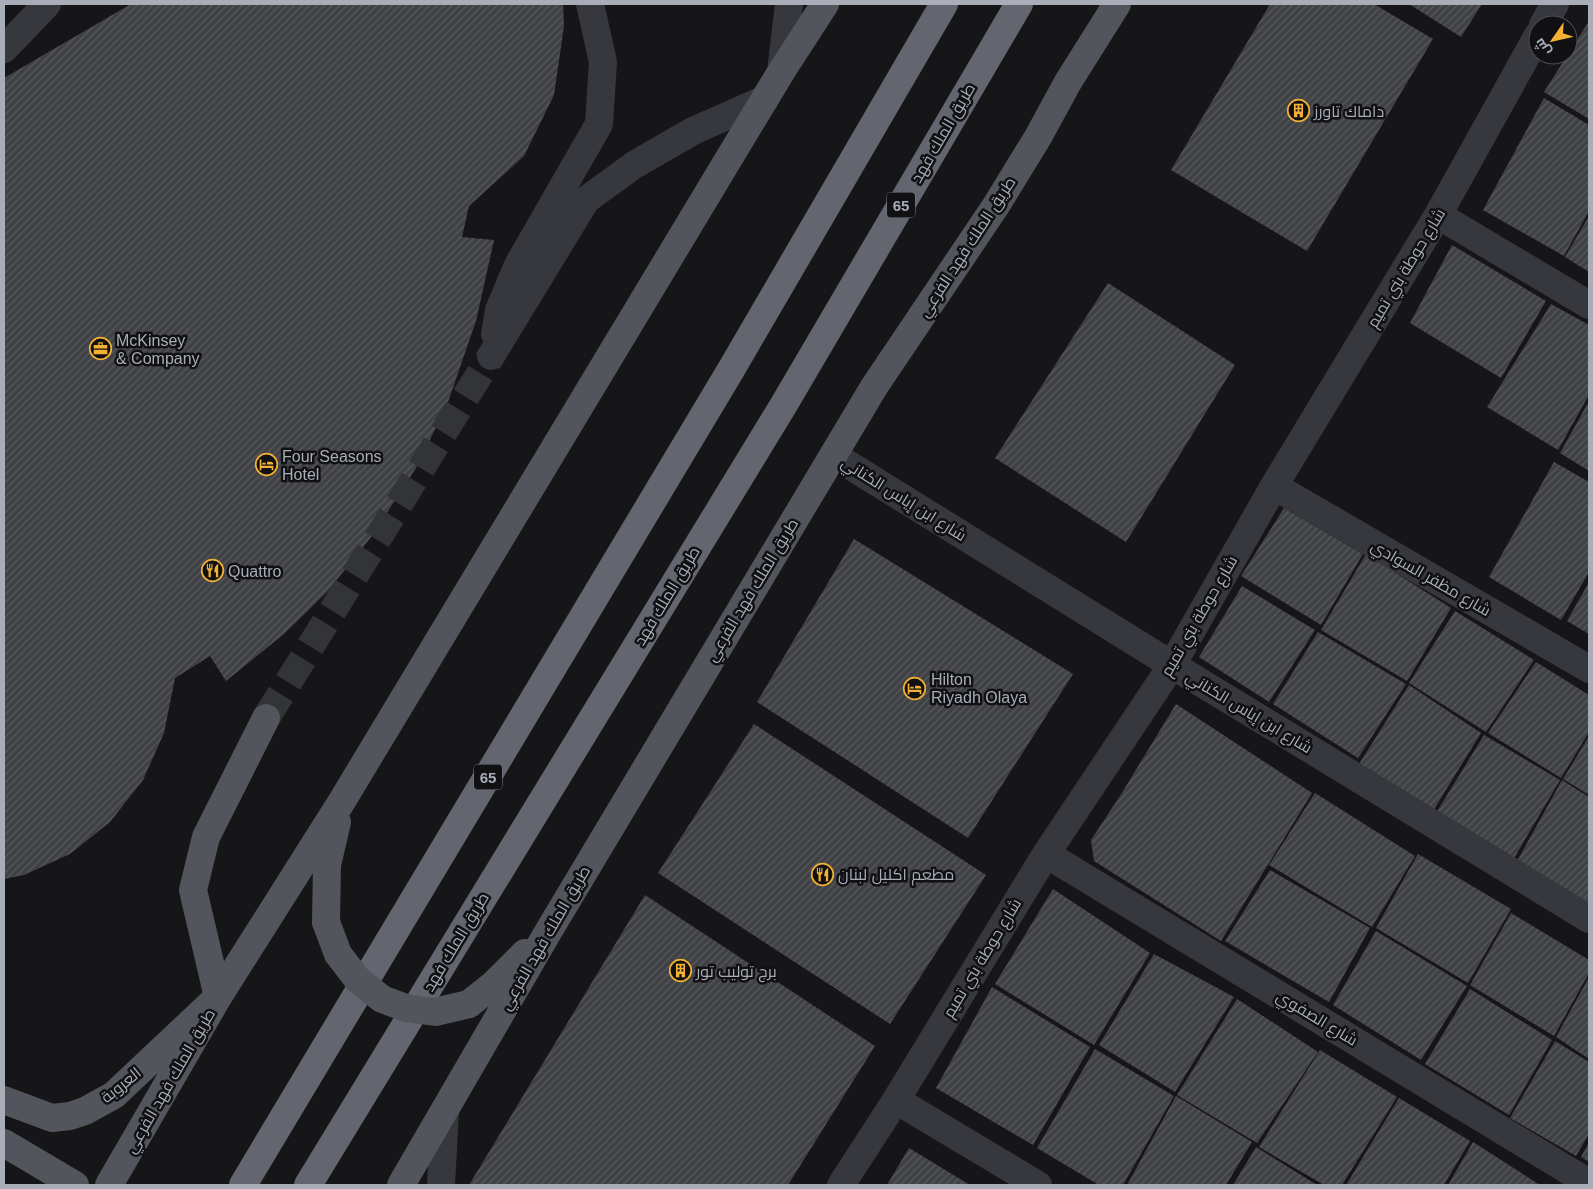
<svg xmlns="http://www.w3.org/2000/svg" width="1593" height="1189" font-family="Helvetica,Cairo,sans-serif">
  <defs>
    <pattern id="building-hatch" width="6" height="6" patternUnits="userSpaceOnUse" patternTransform="scale(1.25)"><rect width="6" height="6" fill="#404145"/><path d="M-1 1l2-2M0 6l6-6M5 7l2-2" fill="none" stroke="#595a5e"/></pattern>
  </defs>
  <rect width="100%" height="100%" fill="#161618"/>
  <path fill="url(#building-hatch)" d="M 131,4 L 563,4 L 564,26 L 554,95 L 524,156 L 469,206 L 462,237 L 494,240 L 476,321 L 447,405 L 416,468 L 372,536 L 327,592 L 284,634 L 226,681 L 210,656 L 175,678 L 164,733 L 143,780 L 110,822 L 70,854 L 24,875 L 4,879 L 4,78 Z
    M 1270,4 L 1374,4 L 1433,39 L 1307,251 L 1171,170 Z
    M 1409,4 L 1482,4 L 1461,37 Z
    M 1589,21 L 1589,119 L 1544,92 Z
    M 1544,98 L 1589,125 L 1589,211 L 1564,256 L 1483,210 Z
    M 1589,216 L 1589,272 L 1565,257 Z
    M 1452,245 L 1546,301 L 1501,378 L 1410,323 Z
    M 1108,283 L 1235,365 L 1126,542 L 995,458 Z
    M 1551,304 L 1589,325 L 1589,395 L 1558,450 L 1487,407 Z
    M 1589,401 L 1589,471 L 1560,453 Z
    M 1554,462 L 1589,482 L 1589,572 L 1561,620 L 1489,577 Z
    M 1284,508 L 1363,554 L 1321,625 L 1241,576 Z
    M 854,539 L 1073,674 L 968,838 L 757,702 Z
    M 1366,554 L 1451,608 L 1407,681 L 1321,630 Z
    M 1589,582 L 1589,634 L 1567,621 Z
    M 1242,586 L 1315,630 L 1269,702 L 1199,657 Z
    M 1455,611 L 1534,660 L 1486,732 L 1409,683 Z
    M 1318,632 L 1406,684 L 1358,758 L 1273,704 Z
    M 1536,662 L 1589,695 L 1589,732 L 1561,778 L 1488,733 Z
    M 1409,685 L 1481,733 L 1433,811 L 1359,764 Z
    M 1176,704 L 1312,793 L 1221,941 L 1094,861 L 1091,840 L 1120,796 Z
    M 754,724 L 986,875 L 890,1024 L 658,873 Z
    M 1484,735 L 1560,780 L 1513,860 L 1436,813 Z
    M 1589,736 L 1589,795 L 1563,779 Z
    M 1562,780 L 1589,797 L 1589,906 L 1516,863 Z
    M 1315,793 L 1415,856 L 1372,927 L 1269,865 Z
    M 1418,854 L 1511,909 L 1468,983 L 1376,928 Z
    M 1270,870 L 1370,928 L 1329,1002 L 1225,941 Z
    M 1053,889 L 1150,953 L 1094,1045 L 995,984 Z
    M 645,895 L 875,1046 L 788,1185 L 469,1185 Z
    M 1511,913 L 1589,960 L 1589,973 L 1554,1036 L 1470,985 Z
    M 1376,931 L 1467,986 L 1421,1060 L 1333,1005 Z
    M 1154,954 L 1234,997 L 1175,1092 L 1099,1045 Z
    M 1589,977 L 1589,1059 L 1556,1037 Z
    M 992,987 L 1090,1047 L 1033,1145 L 936,1088 Z
    M 1470,989 L 1552,1040 L 1509,1115 L 1425,1064 Z
    M 1237,999 L 1318,1052 L 1257,1143 L 1177,1095 Z
    M 1555,1041 L 1589,1062 L 1589,1134 L 1576,1156 L 1510,1118 Z
    M 1095,1049 L 1174,1096 L 1123,1185 L 1099,1185 L 1037,1148 Z
    M 1320,1050 L 1397,1097 L 1342,1185 L 1324,1185 L 1259,1147 Z
    M 1176,1096 L 1252,1142 L 1226,1185 L 1127,1185 Z
    M 1399,1098 L 1470,1141 L 1444,1185 L 1346,1185 Z
    M 1473,1142 L 1540,1185 L 1448,1185 Z
    M 1589,1142 L 1589,1162 L 1581,1157 Z
    M 1256,1147 L 1317,1185 L 1233,1185 Z
    M 909,1148 L 970,1185 L 887,1185 Z"/>
  <g fill="none" stroke-linecap="round" stroke-linejoin="round">
    <path stroke="#333438" stroke-width="28" stroke-dasharray="28 14" stroke-linecap="butt" d="M 266,718 L 491,356"/>
    <path stroke="#37383d" stroke-width="28" d="M 1543,25 L 1555,4
      M 4,49 L 47,4
      M 781,72 L 789,4
      M 1438,215 L 1589,305
      M 495,334 L 499,310 L 518,265 L 599,124 L 603,62 L 590,4
      M 491,356 L 586,200 L 634,165 L 693,131 L 765,99
      M 833,455 L 1172,665 L 1589,919
      M 1274,486 L 1589,669
      M 1046,854 L 1589,1183
      M 896,1100 L 1038,1185
      M 441,1185 L 445,1110
      M 841,1185 L 896,1100 L 1046,854 L 1172,665 L 1274,486 L 1438,215 L 1538,35"/>
    <path stroke="#53555c" stroke-width="28" d="M 326,922 L 327,865 L 337,822
      M 469,1004 L 494,984 L 525,953
      M 4,1100 L 52,1118 L 70,1116 L 85,1111 L 114,1095 L 218,997 L 193,890 L 206,837 L 266,718
      M 4,1143 L 75,1185
      M 109,1185 L 218,997 L 342,801 L 781,72 L 825,4
      M 401,1185 L 548,932 L 874,387 L 997,204 L 1038,137 L 1068,82 L 1117,4"/>
    <path stroke="#63666e" stroke-width="28" d="M 243,1185 L 732,368 L 944,4
      M 308,1185 L 783,406 L 1019,4"/>
    <path stroke="#53555c" stroke-width="28" d="M 326,922 L 338,954 L 358,980 L 382,999 L 406,1008 L 435,1012 L 469,1004"/>
  </g>
  <defs>
    <symbol id="building-ring" viewBox="-11 -11 22 22"><circle r="9.5" fill="#111113" stroke="#f2b134" stroke-width="1.5"/><path d="M-4-6H4V6H1V3H-1V6H-4ZM-2.5-4.3h1.7v1.8h-1.7ZM.8-4.3h1.7v1.8H.8ZM-2.5-1h1.7V.8h-1.7ZM.8-1h1.7V.8H.8Z" fill="#f2b134"/></symbol>
    <symbol id="office-ring" viewBox="-11 -11 22 22"><circle r="9.5" fill="#111113" stroke="#f2b134" stroke-width="1.5"/><path d="M-6-3h4V-5.5h4V-3h4V5H-6ZM-1-4.5V-3h2v-1.5ZM-6 0V1H6V0Z" fill="#f2b134"/></symbol>
    <symbol id="hotel-ring" viewBox="-11 -11 22 22"><circle r="9.5" fill="#111113" stroke="#f2b134" stroke-width="1.5"/><path d="M-6-4.5h1.5V1H6V5H4.5V3h-9V5H-6ZM-4 0a1.8 1.8 0 1 1 3.6 0ZM.5 0V-2.5h3Q6-2.5 6 0Z" fill="#f2b134"/></symbol>
    <symbol id="restaurant-ring" viewBox="-11 -11 22 22"><circle r="9.5" fill="#111113" stroke="#f2b134" stroke-width="1.5"/><path d="M-5-6h1v4h1v-4h1v4h1v-4h1v5L-1.5 .5V6h-2V.5L-5-1ZM5-6V6H3V1.5H1.5Q1.5-4 5-6Z" fill="#f2b134"/></symbol>
  </defs>
  <g fill-rule="evenodd">
    <use href="#building-ring" x="1286" y="98" width="25" height="25"/>
    <use href="#office-ring" x="88" y="336" width="25" height="25"/>
    <use href="#hotel-ring" x="254" y="452" width="25" height="25"/>
    <use href="#restaurant-ring" x="200" y="558" width="25" height="25"/>
    <use href="#hotel-ring" x="902" y="676" width="25" height="25"/>
    <use href="#restaurant-ring" x="810" y="862" width="25" height="25"/>
    <use href="#building-ring" x="668" y="958" width="25" height="25"/>
  </g>
  <g text-anchor="middle" dominant-baseline="central" stroke-width="5" stroke-linejoin="round" paint-order="stroke">
    <g fill="#111113" stroke="#7b7e86" stroke-width="1">
      <rect x="887" y="192.5" width="28" height="25" rx="4"/>
      <rect x="474" y="764.5" width="28" height="25" rx="4"/>
    </g>
    <g font-size="15" font-weight="bold" fill="#a8adb8">
      <text x="901" y="205">65</text>
      <text x="488" y="777">65</text>
    </g>
    <g font-size="16" fill="#a8adb8" stroke="#111113" text-anchor="start">
      <text x="1314" y="111">داماك تاورز</text>
      <text x="116" y="340">McKinsey<tspan x="116" dy="18">&amp; Company</tspan></text>
      <text x="282" y="456">Four Seasons<tspan x="282" dy="18">Hotel</tspan></text>
      <text x="228" y="571">Quattro</text>
      <text x="931" y="679">Hilton<tspan x="931" dy="18">Riyadh Olaya</tspan></text>
      <text x="838" y="874">مطعم اكليل لبنان</text>
      <text x="696" y="971">برج توليب تور</text>
    </g>
    <g font-size="16" fill="#a8adb8" stroke="#111113">
      <text transform="translate(943 133) rotate(-60)">طريق الملك فهد</text>
      <text transform="translate(967 247) rotate(-57)">طريق الملك فهد الفرعي</text>
      <text transform="translate(1406 268) rotate(-59)">شارع حوطة بني تميم</text>
      <text transform="translate(904 499) rotate(32)">شارع ابن إياس الكناني</text>
      <text transform="translate(1431 578) rotate(30)">شارع مظفر السوادي</text>
      <text transform="translate(752 590) rotate(-59)">طريق الملك فهد الفرعي</text>
      <text transform="translate(667 596) rotate(-59)">طريق الملك فهد</text>
      <text transform="translate(1199 616) rotate(-60)">شارع حوطة بني تميم</text>
      <text transform="translate(1249 712) rotate(31)">شارع ابن إياس الكناني</text>
      <text transform="translate(545 938) rotate(-60)">طريق الملك فهد الفرعي</text>
      <text transform="translate(456 942) rotate(-59)">طريق الملك فهد</text>
      <text transform="translate(982 958) rotate(-59)">شارع حوطة بني تميم</text>
      <text transform="translate(1317 1018) rotate(31)">شارع الصفوي</text>
      <text transform="translate(170 1081) rotate(-60)">طريق الملك فهد الفرعي</text>
      <text transform="translate(121 1085) rotate(-39)">العروبة</text>
    </g>
  </g>
  <rect width="1593" height="1189" fill="none" stroke="#a8adb8" stroke-width="10"/>
  <g transform="translate(1553 40) rotate(236)"><circle r="24" fill="#111113" stroke="#4d4f55"/>
  <path d="M0-4L9 19L0 12L-9 19Z" fill="#f2b134"/>
  <text y="-8" font-size="14" font-weight="bold" text-anchor="middle" fill="#a8adb8">ش</text>
  </g>
</svg>
